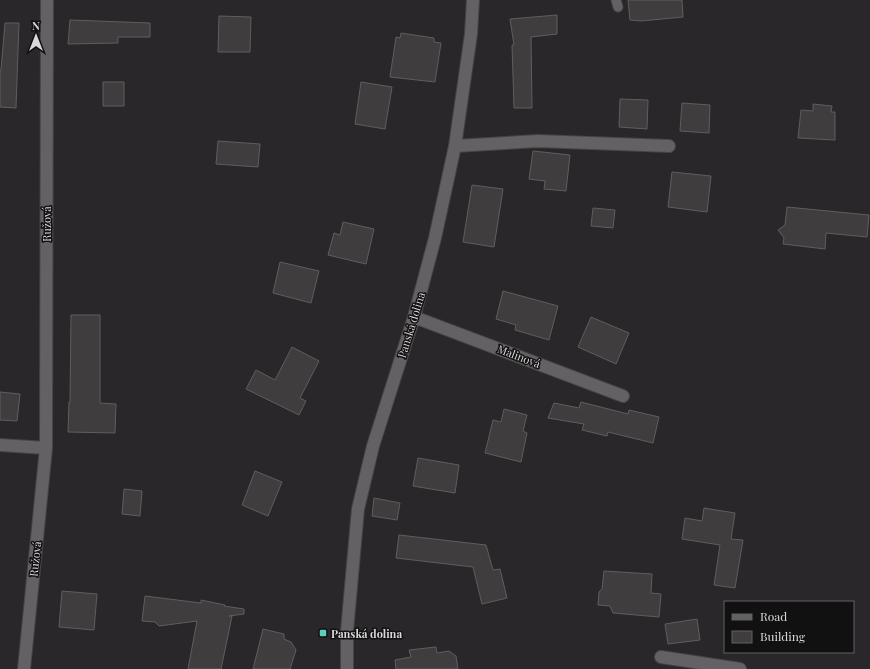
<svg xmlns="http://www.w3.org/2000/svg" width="870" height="669" font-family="'Playfair Display',serif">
  <rect width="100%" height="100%" fill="#2a272a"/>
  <path fill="#403d3f" stroke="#605d60" d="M 628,0 L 682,0 L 683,17 L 641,21 L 630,20 Z
    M 557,15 L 557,34 L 531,37 L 532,108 L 514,108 L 512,45 L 514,45 L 510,19 Z
    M 219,16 L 251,17 L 250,52 L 218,52 Z
    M 70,20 L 150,23 L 150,37 L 118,37 L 118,43 L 68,44 Z
    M 5,23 L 19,23 L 16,108 L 0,107 L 0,70 L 1,70 Z
    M 401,33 L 434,38 L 434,42 L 441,43 L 435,82 L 390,77 L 396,37 L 400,38 Z
    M 103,82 L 124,82 L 124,106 L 103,106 Z
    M 361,82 L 392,87 L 385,129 L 355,124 Z
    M 620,99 L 648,100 L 647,129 L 619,127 Z
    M 682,103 L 710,105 L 709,133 L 680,131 Z
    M 813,104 L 832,106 L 831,112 L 835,112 L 835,140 L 798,138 L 801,110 L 813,111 Z
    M 218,141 L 260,144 L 258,167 L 216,164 Z
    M 533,151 L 570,155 L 566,191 L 544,189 L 545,181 L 529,179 Z
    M 672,172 L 711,176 L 707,212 L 668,207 Z
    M 472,185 L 503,189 L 494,247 L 463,242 Z
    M 787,207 L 869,215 L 867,237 L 826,233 L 825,249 L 783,244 L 784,238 L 778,230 L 785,225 Z
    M 593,208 L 615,210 L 613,228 L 591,226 Z
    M 343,222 L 374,229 L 366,264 L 328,255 L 334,233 L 340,235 Z
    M 280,262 L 319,271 L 311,303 L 273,293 Z
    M 503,291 L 558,306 L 549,340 L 515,330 L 516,325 L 496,319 Z
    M 71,315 L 100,315 L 100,403 L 116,404 L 115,433 L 68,432 L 69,402 L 70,402 Z
    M 591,317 L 629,333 L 616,364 L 578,347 Z
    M 292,347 L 319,361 L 300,398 L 306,401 L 299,415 L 246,389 L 256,370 L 275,380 Z
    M 0,392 L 20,394 L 17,421 L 0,420 Z
    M 581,402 L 628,414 L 629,410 L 659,417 L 653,443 L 608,432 L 607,436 L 582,430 L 584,424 L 548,418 L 554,403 L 579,408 Z
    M 504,409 L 527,415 L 523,431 L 527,433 L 521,462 L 485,453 L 493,420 L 501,422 Z
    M 418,458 L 459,465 L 455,493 L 413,486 Z
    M 255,471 L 282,482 L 268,516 L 242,505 Z
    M 124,489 L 142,491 L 140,516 L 122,514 Z
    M 374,498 L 400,503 L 397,520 L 372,516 Z
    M 704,508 L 735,513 L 731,539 L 743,540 L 735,588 L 714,585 L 720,545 L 682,539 L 685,518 L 702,521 Z
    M 399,535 L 486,545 L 493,570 L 500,569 L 507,598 L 482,604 L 473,567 L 396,558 Z
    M 604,571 L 652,574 L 651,593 L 661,594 L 659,617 L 613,613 L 610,606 L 598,605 L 599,592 L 602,589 Z
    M 62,591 L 97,594 L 94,630 L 59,627 Z
    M 145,596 L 201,603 L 201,600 L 225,605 L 224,606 L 244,609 L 244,614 L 229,616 L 232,616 L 221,669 L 188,669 L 197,621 L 159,626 L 155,622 L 142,621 Z
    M 697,619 L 700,640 L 668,644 L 665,624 Z
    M 263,629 L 284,634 L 284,639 L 291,642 L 296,650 L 290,669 L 253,669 Z
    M 436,647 L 437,653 L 449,651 L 456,656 L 458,669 L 396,669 L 395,660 L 411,657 L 409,650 Z"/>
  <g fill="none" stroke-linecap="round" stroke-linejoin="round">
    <defs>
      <path id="lane" d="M 616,0 L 618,7"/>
      <path id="street" d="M 455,146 L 538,141 L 669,146
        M 414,317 L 623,396
        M 0,445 L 46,448
        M 661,657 L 740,669
        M 24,669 L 46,448 L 47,0
        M 347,669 L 347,631 L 358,509 L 373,446 L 414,317 L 435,238 L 455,146 L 471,34 L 473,0"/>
    </defs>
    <use href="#lane" stroke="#474446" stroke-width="11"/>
    <use href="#street" stroke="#474446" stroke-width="14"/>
    <use href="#lane" stroke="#646164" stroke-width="9"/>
    <use href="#street" stroke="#646164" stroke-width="12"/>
  </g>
  <rect fill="#5ccebb" stroke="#121112" stroke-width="1.5" x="319" y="629" width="8" height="8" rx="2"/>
  <g text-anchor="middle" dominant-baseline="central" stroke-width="3" stroke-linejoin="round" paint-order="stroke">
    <g font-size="11" fill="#dad8da" stroke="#121112">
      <text transform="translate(46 224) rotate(-90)">Ružová</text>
      <text transform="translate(411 325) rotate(-73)">Panská dolina</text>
      <text transform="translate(519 356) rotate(21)">Malinová</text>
      <text transform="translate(35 559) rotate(-84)">Ružová</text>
    </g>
    <g font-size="11" font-weight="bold" fill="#dad8da" stroke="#121112" text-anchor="start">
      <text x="331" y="633">Panská dolina</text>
    </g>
  </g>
  <rect x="724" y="601" width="130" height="52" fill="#121112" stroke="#626162"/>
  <rect x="732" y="614" width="20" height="6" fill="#646164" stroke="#626162"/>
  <text x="760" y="621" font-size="12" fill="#dad8da">Road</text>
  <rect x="732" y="631" width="20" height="12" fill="#403d3f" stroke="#626162"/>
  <text x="760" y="641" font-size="12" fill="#dad8da">Building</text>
  <g transform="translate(36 36)" stroke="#121112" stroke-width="3" paint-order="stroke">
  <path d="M0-3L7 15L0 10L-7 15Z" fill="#dad8da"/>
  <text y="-6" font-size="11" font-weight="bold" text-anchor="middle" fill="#dad8da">N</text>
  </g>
</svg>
